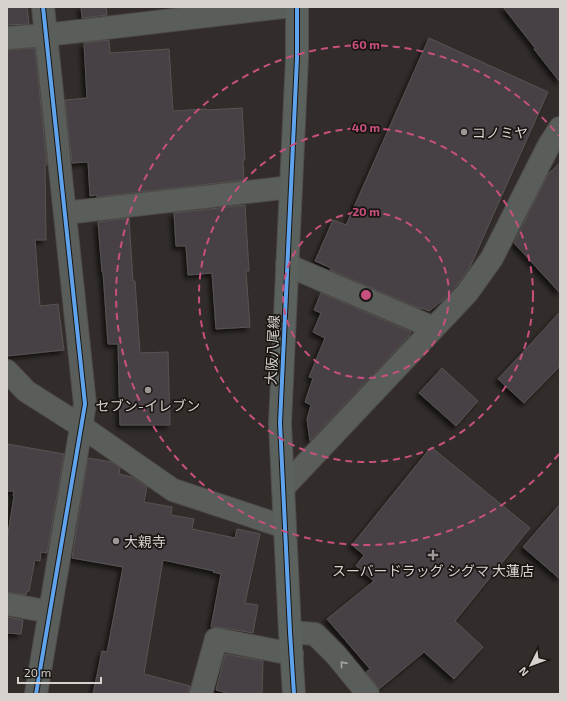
<svg xmlns="http://www.w3.org/2000/svg" width="567" height="701" font-family="'Exo 2','Noto Sans JP',sans-serif">
  <defs>
    <filter id="shadow"><feDropShadow dx="-3.5" dy="3.5" stdDeviation="2" flood-color="#0009"/></filter>
  </defs>
  <rect width="100%" height="100%" fill="#322d2a"/>
  <path fill="#474144" stroke="#575454" filter="url(#shadow)" d="M 7,7 L 27,7 L 29,24 L 7,25 Z
    M 81,7 L 106,7 L 107,15 L 82,18 Z
    M 503,7 L 560,7 L 560,82 L 534,49 L 535,48 Z
    M 429,38 L 548,92 L 470,267 L 457,285 L 443,300 L 429,311 L 421,308 L 421,309 L 330,270 L 331,268 L 315,261 L 333,220 L 346,225 Z
    M 109,40 L 110,53 L 169,49 L 173,111 L 206,109 L 207,110 L 242,108 L 245,160 L 243,160 L 244,180 L 97,197 L 97,195 L 90,196 L 88,162 L 72,163 L 65,100 L 87,98 L 84,43 Z
    M 35,48 L 47,165 L 45,165 L 46,240 L 35,240 L 40,306 L 58,304 L 64,350 L 7,356 L 7,50 Z
    M 560,163 L 560,293 L 514,243 L 548,174 Z
    M 245,205 L 249,271 L 246,271 L 250,327 L 216,329 L 212,273 L 188,275 L 186,246 L 176,246 L 174,213 Z
    M 129,218 L 133,281 L 135,281 L 140,353 L 168,352 L 170,425 L 120,425 L 118,344 L 108,344 L 103,272 L 102,272 L 98,222 Z
    M 321,293 L 411,332 L 409,336 L 310,441 L 307,419 L 311,405 L 305,402 L 313,378 L 309,377 L 325,338 L 313,332 L 321,313 L 314,310 Z
    M 560,312 L 560,366 L 524,403 L 498,379 Z
    M 442,368 L 478,401 L 456,426 L 419,393 Z
    M 7,444 L 64,454 L 47,553 L 41,552 L 40,561 L 35,560 L 29,591 L 27,591 L 26,595 L 7,592 L 7,540 L 14,496 L 13,496 L 14,491 L 7,491 Z
    M 431,447 L 530,528 L 455,621 L 483,647 L 454,679 L 424,652 L 379,689 L 366,672 L 370,669 L 327,619 L 374,581 L 356,566 L 364,555 L 352,545 Z
    M 88,458 L 112,462 L 120,468 L 119,474 L 132,477 L 147,487 L 144,502 L 172,507 L 171,515 L 194,519 L 192,529 L 235,538 L 237,529 L 260,534 L 245,603 L 258,605 L 253,633 L 218,627 L 211,627 L 221,574 L 213,572 L 214,571 L 163,560 L 144,674 L 190,686 L 189,694 L 93,694 L 102,651 L 107,652 L 123,567 L 72,558 Z
    M 560,504 L 560,579 L 523,547 Z
    M 7,617 L 23,620 L 21,634 L 7,633 Z
    M 225,654 L 263,661 L 262,694 L 231,694 L 216,690 Z"/>
  <g fill="none" stroke-linecap="round" stroke-linejoin="round">
    <defs>
      <path id="street" d="M 7,38 L 46,35 L 283,7
        M 65,213 L 291,187
        M 287,265 L 434,328
        M 7,371 L 26,391 L 81,426 L 173,490 L 285,527
        M 283,488 L 467,293 L 492,258 L 549,145 L 560,128
        M 7,604 L 50,612
        M 290,632 L 315,634 L 336,655 L 368,694
        M 36,694 L 85,404 L 43,7
        M 201,694 L 216,639 L 292,654"/>
      <path id="secondary" d="M 294,694 L 290,632 L 280,423 L 297,58 L 297,7"/>
    </defs>
    <use href="#street" stroke="#4f4b48" stroke-width="24"/>
    <use href="#secondary" stroke="#4f4b48" stroke-width="24"/>
    <use href="#street" stroke="#5a5e5a" stroke-width="22"/>
    <use href="#secondary" stroke="#5b615d" stroke-width="22"/>
    <defs>
      <path id="cycleway" d="M 36,694 L 85,404 L 43,7
        M 294,694 L 290,632 L 280,423 L 297,58 L 297,7"/>
    </defs>
    <use href="#cycleway" stroke="#1a1613" stroke-width="6"/>
    <use href="#cycleway" stroke="#60a3ed" stroke-width="4"/>
  </g>
  <defs><path id="oneway-chevron" d="M-2-3.5L2.5 0L-2 3.5" fill="none" stroke-width="1.6" stroke-linecap="round" stroke-linejoin="round"/></defs>
  <use stroke="#a5a4a0" href="#oneway-chevron" transform="translate(343 664) rotate(-129)"/>
  <g fill="none" stroke="#c8507e" stroke-width="2" stroke-dasharray="7 5">
    <circle cx="366" cy="295" r="83"/>
    <circle cx="366" cy="295" r="167"/>
    <path d="M559 454A250 250 0 1 1 559 136"/>
  </g>
  <g fill="#9d9895" stroke="#1a1613" stroke-width="1.5">
    <circle cx="464" cy="132" r="4"/>
    <circle cx="148" cy="390" r="4"/>
    <circle cx="116" cy="541" r="4"/>
    <path d="M431 549h4v4h4v4h-4v4h-4v-4h-4v-4h4z"/>
  </g>
  <g text-anchor="middle" dominant-baseline="central" stroke-width="3.5" stroke-linejoin="round" paint-order="stroke">
    <g font-size="14" fill="#d7d2ce" stroke="#1a1613" text-anchor="start">
      <text x="472" y="132">コノミヤ</text>
      <text x="148" y="405" text-anchor="middle">セブン-イレブン</text>
      <text x="124" y="541">大親寺</text>
      <text x="433" y="570" text-anchor="middle">スーバードラッグ シグマ 大蓮店</text>
    </g>
    <g font-size="14" fill="#d7d2ce" stroke="#1a1613">
      <text transform="translate(272 350) rotate(-87)">大阪八尾線</text>
    </g>
  </g>
  <circle cx="366" cy="295" r="6" fill="#c8507e" stroke="#1a1613" stroke-width="2"/>
  <g font-size="12" text-anchor="middle" font-weight="bold" fill="#c8507e" stroke="#1a1613" stroke-width="3.5" stroke-linejoin="round" paint-order="stroke">
    <text x="366" y="49">60 m</text>
    <text x="366" y="132">40 m</text>
    <text x="366" y="216">20 m</text>
  </g>
  <rect width="567" height="701" fill="none" stroke="#d7d2ce" stroke-width="16"/>
  <g transform="translate(531 665) rotate(228)" stroke="#1a1613" stroke-width="3" paint-order="stroke">
  <path d="M0-3L7 15L0 10L-7 15Z" fill="#d7d2ce"/>
  <text y="-6" font-size="11" font-weight="bold" text-anchor="middle" fill="#d7d2ce">N</text>
  </g>
  <path d="M18 677v6h83v-6" fill="none" stroke="#d7d2ce" stroke-width="2"/>
  <text x="24" y="677" font-size="12" fill="#d7d2ce" stroke="#1a1613" stroke-width="3" paint-order="stroke">20 m</text>
</svg>
